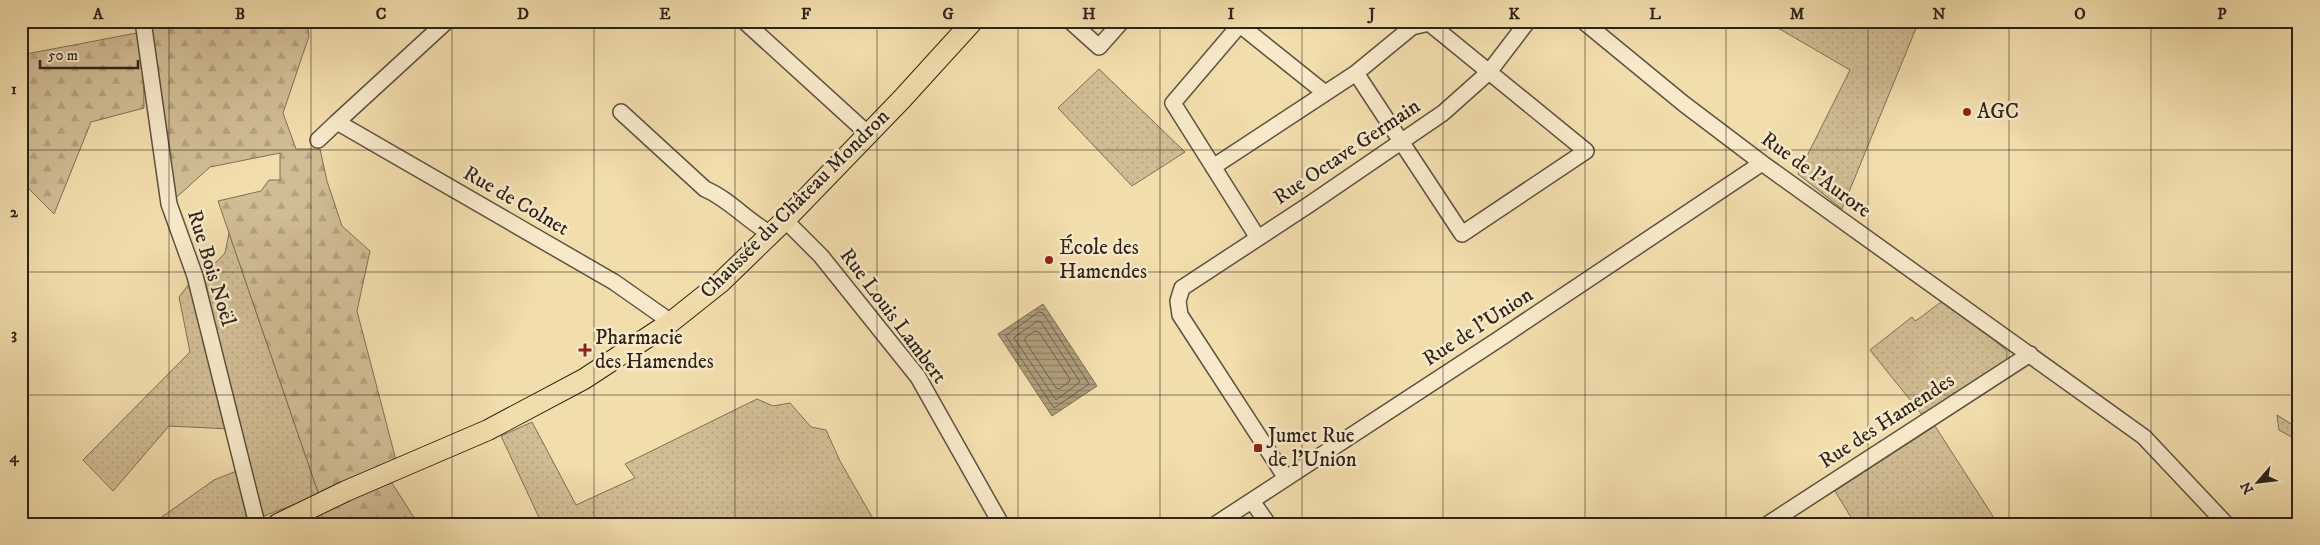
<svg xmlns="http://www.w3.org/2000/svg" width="2320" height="545" font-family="'IM FELL DW Pica',serif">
  <defs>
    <pattern id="grass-dots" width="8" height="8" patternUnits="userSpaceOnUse" patternTransform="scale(1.25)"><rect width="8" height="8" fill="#d1bd94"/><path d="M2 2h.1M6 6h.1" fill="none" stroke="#b4a27f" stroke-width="1.8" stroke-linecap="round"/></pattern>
    <pattern id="forest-firs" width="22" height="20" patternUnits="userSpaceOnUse" patternTransform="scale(1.25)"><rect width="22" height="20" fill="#d1bd94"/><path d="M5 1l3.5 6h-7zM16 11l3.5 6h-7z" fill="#b4a27f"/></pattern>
    <pattern id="water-rules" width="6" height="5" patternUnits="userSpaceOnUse" patternTransform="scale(1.25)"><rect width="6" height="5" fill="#af9e7b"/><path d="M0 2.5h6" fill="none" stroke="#8f8064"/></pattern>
  </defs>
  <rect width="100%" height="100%" fill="#f2ddad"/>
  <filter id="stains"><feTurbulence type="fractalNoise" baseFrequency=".004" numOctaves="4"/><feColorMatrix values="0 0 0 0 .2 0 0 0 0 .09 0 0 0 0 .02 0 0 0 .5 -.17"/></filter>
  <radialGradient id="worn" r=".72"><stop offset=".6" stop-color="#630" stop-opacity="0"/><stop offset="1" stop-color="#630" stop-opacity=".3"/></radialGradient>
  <path fill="url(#grass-dots)" stroke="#7f7056" d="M 1782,21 L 1919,21 L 1842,209 L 1798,174 L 1850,70 L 1778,28 Z
    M 1099,69 L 1185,152 L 1132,186 L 1058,108 Z
    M 229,233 L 319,495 L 256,519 L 204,275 L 225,253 Z
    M 195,276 L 230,429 L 169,426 L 113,491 L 83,460 L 190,352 L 179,297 Z
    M 1946,300 L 2007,351 L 2007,362 L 1923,416 L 1870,350 L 1912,317 L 1915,321 C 1927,314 1934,305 1946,300 Z
    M 757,399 L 773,406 L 790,403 L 811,427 L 826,430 L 840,461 L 876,524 L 542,524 L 501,436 L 532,422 L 576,505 L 635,478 L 625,464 Z
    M 2277,415 L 2299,429 L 2299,441 L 2279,430 Z
    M 1935,426 L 1998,524 L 1855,524 L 1835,491 Z
    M 239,470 L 247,522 L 245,524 L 152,524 L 214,480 Z"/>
  <path fill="url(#forest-firs)" stroke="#7f7056" d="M 143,21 L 307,21 L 309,36 L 283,113 L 296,149 L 320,149 L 327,181 L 342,226 L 370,251 L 357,311 L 397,464 L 319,495 L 218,201 L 261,191 L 269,180 L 280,180 L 280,153 L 210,167 L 169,204 L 143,38 L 144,108 L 91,122 L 54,214 L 21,181 L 21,36 L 26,54 L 142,32 Z
    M 392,483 L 418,524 L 316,524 L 311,508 Z"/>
  <path fill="url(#water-rules)" stroke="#7b6d54" d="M 1043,304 L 1097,386 L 1052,416 L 998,334 Z"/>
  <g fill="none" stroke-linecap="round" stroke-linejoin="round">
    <path stroke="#6e604a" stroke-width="1" d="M 1039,312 L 1043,313 L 1089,384 L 1054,408 L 1006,336 Z
      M 1038,321 L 1041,322 L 1080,382 L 1056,400 L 1014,338 Z
      M 1035,331 L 1039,332 L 1070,379 L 1069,382 L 1059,389 L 1056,388 L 1025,341 L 1025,338 Z"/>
    <defs>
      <path id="minor" d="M 143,21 L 169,204 L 195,276 L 257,524
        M 447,21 L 337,122 L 614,282 L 671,322
        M 744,21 L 867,133
        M 1070,21 L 1099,47 L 1122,21
        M 1243,21 L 1173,103 L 1258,238
        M 1583,21 L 1684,104 L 1762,163 L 2144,437 L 2226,524
        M 1240,25 L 1325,93
        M 621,112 L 705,189 C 729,199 747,221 771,234
        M 318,140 L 337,122
        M 1213,167 L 1356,73 L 1412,27 L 1429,23 L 1586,151 L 1462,234 L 1356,73
        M 785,220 L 821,256 L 918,377 L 1001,524
        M 1286,478 L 1180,315 L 1178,301 L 1182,288 L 1310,204 L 1443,113 L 1489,72 L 1528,21
        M 1252,501 L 1268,524
        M 1216,524 L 1496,341 L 1762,163
        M 1768,524 L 2030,354"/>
      <path id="major" d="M 278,524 L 346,491 L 488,430 L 584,379 L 671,322 L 720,283 L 785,220 L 902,99 L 973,21"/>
    </defs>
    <use href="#minor" stroke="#5e523e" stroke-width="18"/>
    <use href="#major" stroke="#2d2319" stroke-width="22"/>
    <use href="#minor" stroke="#f7e9ca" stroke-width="15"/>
    <use href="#major" stroke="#f2ddad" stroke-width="20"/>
  </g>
  <path fill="none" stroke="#2d2319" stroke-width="1" stroke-opacity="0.55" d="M 169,21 L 169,524M 311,21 L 311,524M 452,21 L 452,524M 594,21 L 594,524M 735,21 L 735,524M 877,21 L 877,524M 1018,21 L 1018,524M 1160,21 L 1160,524M 1302,21 L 1302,524M 1443,21 L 1443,524M 1585,21 L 1585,524M 1726,21 L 1726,524M 1868,21 L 1868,524M 2009,21 L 2009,524M 2151,21 L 2151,524M 21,150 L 2299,150M 21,272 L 2299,272M 21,395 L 2299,395"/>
  <g fill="#8f2418" stroke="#f7e9ca" stroke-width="2">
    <circle cx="1967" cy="112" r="5"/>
    <circle cx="1049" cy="260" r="5"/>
    <path d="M582.5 342.5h5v5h5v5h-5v5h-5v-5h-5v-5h5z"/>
    <rect x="1253" y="443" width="10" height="10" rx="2.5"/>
  </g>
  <g text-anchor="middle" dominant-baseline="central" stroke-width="5" stroke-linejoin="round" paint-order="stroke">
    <g font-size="21" fill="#2d2319" stroke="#f7e9ca" text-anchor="start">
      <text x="1977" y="112">AGC</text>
      <text x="1059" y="248">École des<tspan x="1059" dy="24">Hamendes</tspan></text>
      <text x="595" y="338">Pharmacie<tspan x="595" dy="24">des Hamendes</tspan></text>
      <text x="1268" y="436">Jumet Rue<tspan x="1268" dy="24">de l'Union</tspan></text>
    </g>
    <g font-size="21" fill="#2d2319" stroke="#f7e9ca">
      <text transform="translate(1347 152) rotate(-34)">Rue Octave Germain</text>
      <text transform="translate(1816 175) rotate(36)">Rue de l'Aurore</text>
      <text transform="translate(516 201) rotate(30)">Rue de Colnet</text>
      <text transform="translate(795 204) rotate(-45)">Chaussée du Château Mondron</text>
      <text transform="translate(211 268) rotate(73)">Rue Bois Noël</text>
      <text transform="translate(893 316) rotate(53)">Rue Louis Lambert</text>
      <text transform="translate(1478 327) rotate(-33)">Rue de l'Union</text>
      <text transform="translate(1887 421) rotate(-33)">Rue des Hamendes</text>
    </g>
  </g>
  <rect width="2320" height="545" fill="none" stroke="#f2ddad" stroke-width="55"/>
  <g transform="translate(2258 482) rotate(242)" stroke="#f7e9ca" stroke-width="4" paint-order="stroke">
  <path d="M0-4L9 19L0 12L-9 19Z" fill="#2d2319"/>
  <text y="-8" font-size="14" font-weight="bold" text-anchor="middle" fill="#2d2319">N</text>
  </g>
  <path d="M40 60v8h98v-8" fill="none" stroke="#2d2319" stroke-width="2.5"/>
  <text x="48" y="60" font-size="15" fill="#2d2319" stroke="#f7e9ca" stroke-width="4" paint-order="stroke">50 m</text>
  <rect x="28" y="28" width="2264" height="490" fill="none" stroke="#2d2319" stroke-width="2"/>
  <g font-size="16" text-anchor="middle" font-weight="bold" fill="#2d2319">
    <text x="98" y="19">A</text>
    <text x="240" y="19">B</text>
    <text x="381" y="19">C</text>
    <text x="523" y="19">D</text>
    <text x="665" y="19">E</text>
    <text x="806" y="19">F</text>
    <text x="948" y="19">G</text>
    <text x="1089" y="19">H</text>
    <text x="1231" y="19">I</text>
    <text x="1372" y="19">J</text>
    <text x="1514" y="19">K</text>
    <text x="1655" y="19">L</text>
    <text x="1797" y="19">M</text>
    <text x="1939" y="19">N</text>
    <text x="2080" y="19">O</text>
    <text x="2222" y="19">P</text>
    <text x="14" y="94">1</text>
    <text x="14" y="217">2</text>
    <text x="14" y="339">3</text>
    <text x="14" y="462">4</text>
  </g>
  <rect width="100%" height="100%" filter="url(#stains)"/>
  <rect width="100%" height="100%" fill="url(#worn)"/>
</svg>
